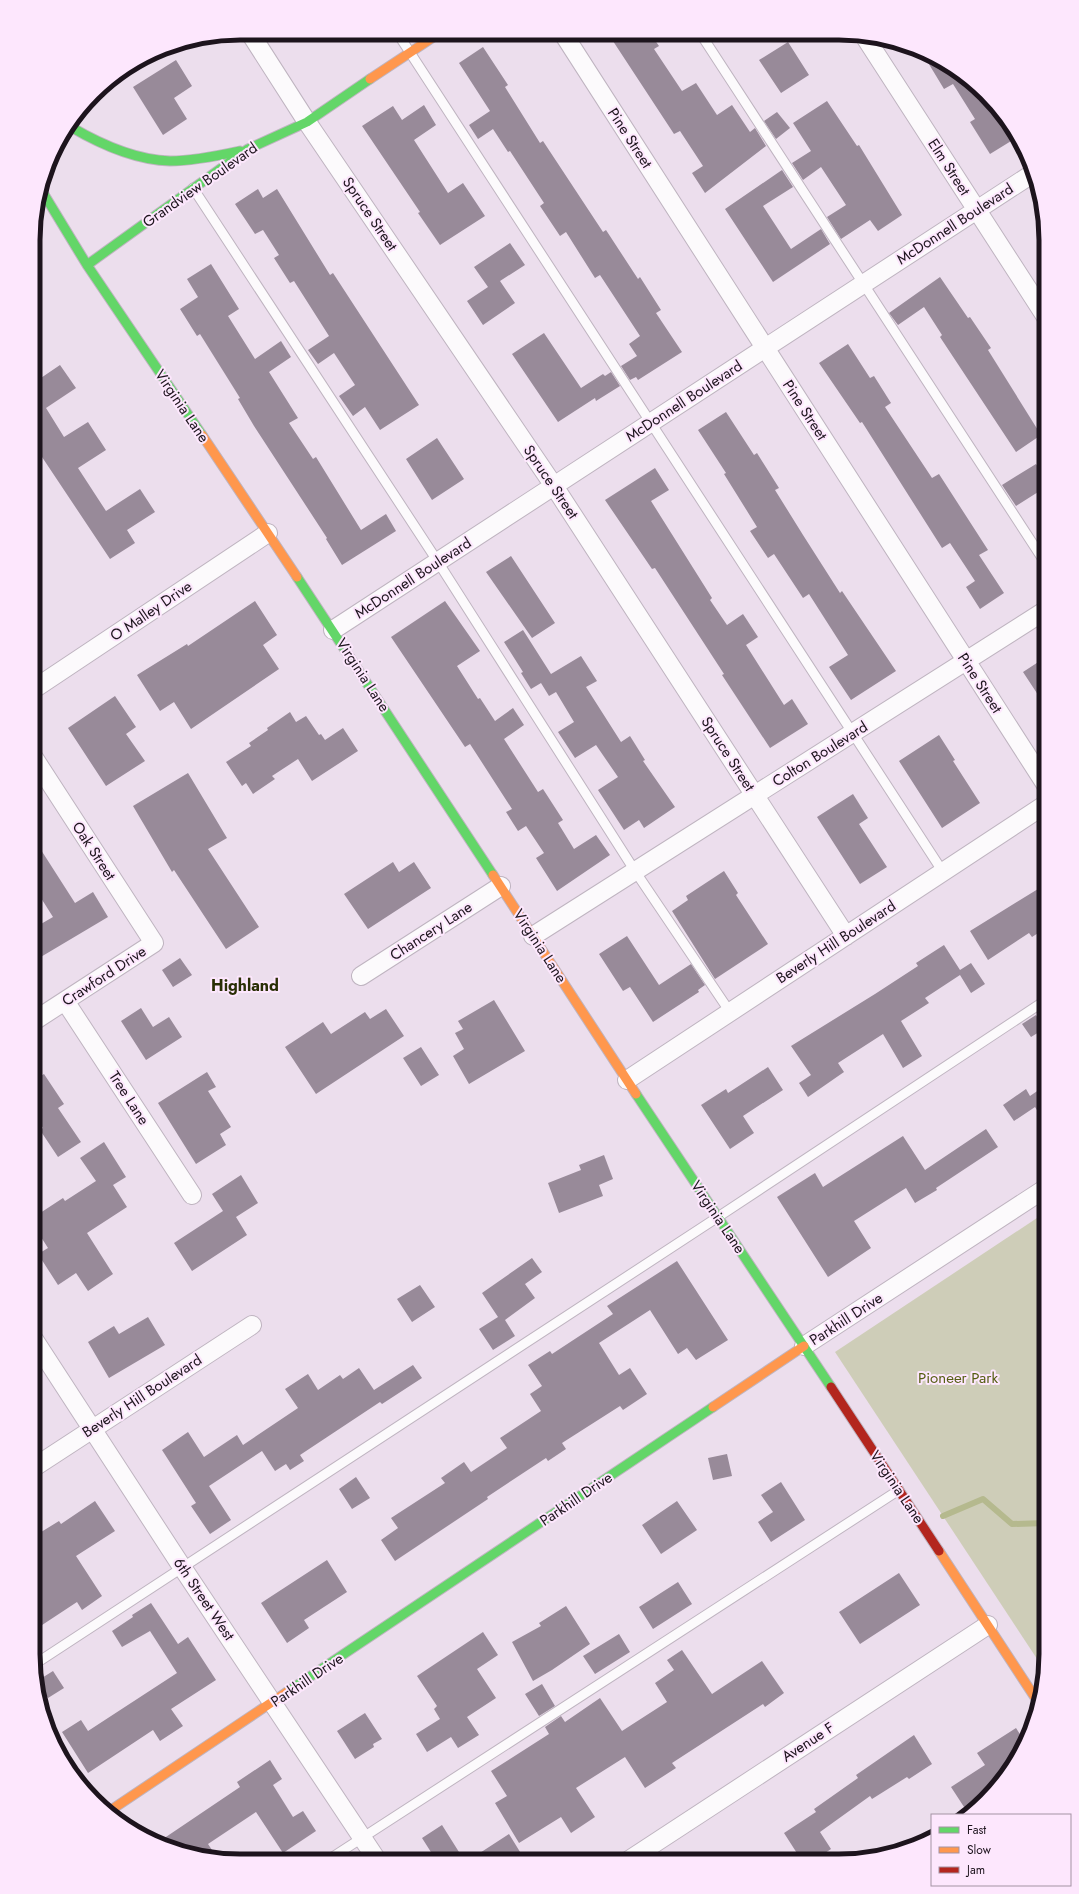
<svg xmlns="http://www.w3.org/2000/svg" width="1079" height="1894" font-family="Jost,sans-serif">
  <rect width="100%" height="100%" fill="#ecdeed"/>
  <path fill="#cecdb8" d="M 1046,1212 L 1046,1668 L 1045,1671 L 835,1352 Z"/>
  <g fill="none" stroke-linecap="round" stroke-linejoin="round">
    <path stroke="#b5b98e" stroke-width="6" d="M 943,1516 L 983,1499 L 1012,1524 L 1046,1523"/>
  </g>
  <path fill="#988a99" d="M 609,35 L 652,36 L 659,46 L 654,49 L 682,91 L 696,83 L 717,115 L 732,105 L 750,132 L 755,128 L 766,146 L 705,193 L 692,173 L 703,166 L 680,131 L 674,134 Z
    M 788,42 L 809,75 L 781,93 L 759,60 Z
    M 483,47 L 508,85 L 505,87 L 540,143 L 543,141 L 603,232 L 606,230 L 638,279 L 640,277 L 661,310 L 656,313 L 682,352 L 638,380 L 636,377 L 630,380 L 621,366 L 637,356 L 629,344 L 640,336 L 600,275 L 595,278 L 566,232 L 560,236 L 540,206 L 544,203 L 510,151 L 508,152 L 493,129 L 478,139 L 469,125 L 490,111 L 459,63 Z
    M 921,51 L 930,54 L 975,84 L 1011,125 L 1013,128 L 1011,129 L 1016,138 L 990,154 L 970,122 L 975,119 L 953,84 L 944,89 Z
    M 176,60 L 192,86 L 174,98 L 187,119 L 163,135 L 133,87 Z
    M 827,101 L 857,146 L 859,145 L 902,215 L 878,231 L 870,220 L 841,239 L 827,217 L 846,205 L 821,167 L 803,180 L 792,163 L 811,151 L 793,123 Z
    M 424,105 L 436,125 L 414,140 L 448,193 L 463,183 L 485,216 L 440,245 L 418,213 L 420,212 L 362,126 L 393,106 L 402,120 Z
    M 777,112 L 790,128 L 776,139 L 764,121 Z
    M 782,170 L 793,187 L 763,206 L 791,249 L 821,229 L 830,244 L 773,282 L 725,209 Z
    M 258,189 L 263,198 L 277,189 L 330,275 L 333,273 L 419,405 L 380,430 L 365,407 L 353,416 L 339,396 L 355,385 L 334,353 L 318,364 L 308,350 L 329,336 L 294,281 L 290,283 L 274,258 L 279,255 L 263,230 L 255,234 L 235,204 Z
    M 510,243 L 525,265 L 500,281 L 515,303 L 483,325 L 467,301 L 488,287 L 474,267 Z
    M 211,264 L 239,309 L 228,316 L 255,359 L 281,341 L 291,357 L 269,372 L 298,418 L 289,423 L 313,459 L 316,457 L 361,530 L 386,514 L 396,531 L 342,565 L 326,539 L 327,538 L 254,426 L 238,399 L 240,398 L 200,334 L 197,336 L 180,309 L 198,297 L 187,279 Z
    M 940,277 L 968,318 L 970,317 L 991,348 L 988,350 L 1041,435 L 1016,452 L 940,337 L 942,335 L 924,307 L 898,325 L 889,313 Z
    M 544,333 L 581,388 L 603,374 L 605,376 L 611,372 L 620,386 L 596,401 L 595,398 L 558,422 L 512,354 Z
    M 848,344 L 870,378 L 874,376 L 891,403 L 885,407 L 932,478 L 939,474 L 988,550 L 979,555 L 1004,593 L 980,609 L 966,587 L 975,581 L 950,543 L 942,548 L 862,422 L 860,423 L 819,363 Z
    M 60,365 L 76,388 L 46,408 L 64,437 L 88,422 L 106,450 L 78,468 L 106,511 L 140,489 L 155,512 L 127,530 L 135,543 L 110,559 L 34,445 L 35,382 Z
    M 726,412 L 754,455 L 757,453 L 779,488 L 775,490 L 803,535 L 840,593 L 842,591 L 896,671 L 851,700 L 829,667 L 848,655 L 809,594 L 803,598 L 774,554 L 768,558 L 750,531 L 757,527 L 724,474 L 726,473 L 698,430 Z
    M 437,438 L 464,479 L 432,500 L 406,459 Z
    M 1036,464 L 1046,479 L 1046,487 L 1016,506 L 1002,485 Z
    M 655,468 L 669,490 L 651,501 L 712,598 L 710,600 L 727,625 L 743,614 L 758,637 L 746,645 L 784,705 L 792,699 L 808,724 L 770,748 L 722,675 L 724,674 L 655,568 L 652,569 L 605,500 Z
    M 511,556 L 555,623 L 532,638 L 486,572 Z
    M 255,601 L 277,635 L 263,645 L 279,669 L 191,729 L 174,702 L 160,711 L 137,675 L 187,644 L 188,646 Z
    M 445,601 L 480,651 L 457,666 L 478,699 L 480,698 L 495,721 L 513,708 L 524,725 L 504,739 L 538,792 L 543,789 L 563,820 L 558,823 L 574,849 L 596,835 L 610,855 L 557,891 L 536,858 L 544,853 L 526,826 L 518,831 L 506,812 L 512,809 L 470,744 L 465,747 L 391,637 Z
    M 523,630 L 551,674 L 581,656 L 597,681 L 586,687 L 621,742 L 630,736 L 645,760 L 643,761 L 675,807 L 644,828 L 639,820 L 624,830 L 598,790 L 618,777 L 596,745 L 575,758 L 558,732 L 574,722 L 556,692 L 549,696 L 541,683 L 531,689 L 521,673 L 523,672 L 504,642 Z
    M 1046,657 L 1046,707 L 1023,672 Z
    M 115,696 L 136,727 L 126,734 L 145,761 L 106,786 L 68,728 Z
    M 290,712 L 296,722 L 306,716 L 319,735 L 321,734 L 325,740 L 343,728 L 358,751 L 312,781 L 298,759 L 272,776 L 275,779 L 253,794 L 246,783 L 242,786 L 226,762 L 251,746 L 249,743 L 268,730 L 267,728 Z
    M 939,735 L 955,760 L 953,761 L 980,803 L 942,828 L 899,761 Z
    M 188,773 L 227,838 L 208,849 L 259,927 L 226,949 L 174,870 L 172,872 L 133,806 Z
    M 853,794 L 868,818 L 859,824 L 887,867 L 860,884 L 817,817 Z
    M 34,839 L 75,903 L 93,892 L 108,917 L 34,961 L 34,928 L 53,917 L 34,887 Z
    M 393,862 L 399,872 L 414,862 L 431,888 L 368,929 L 344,894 Z
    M 724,871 L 738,893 L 736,895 L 768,944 L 715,979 L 672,911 L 688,900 L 686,896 Z
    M 1038,889 L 1046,902 L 1046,928 L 1032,937 L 1029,933 L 988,960 L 970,931 Z
    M 627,936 L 659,985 L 691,964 L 705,985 L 698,990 L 699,992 L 653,1022 L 630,987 L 623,991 L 599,954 Z
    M 944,945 L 960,970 L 971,963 L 985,984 L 971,993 L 960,975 L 925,998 L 929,1003 L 901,1021 L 922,1056 L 903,1068 L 883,1034 L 838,1063 L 844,1072 L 808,1097 L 799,1083 L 811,1075 L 791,1046 L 875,994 L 918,966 L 916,963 Z
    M 180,958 L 192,975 L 173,987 L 162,970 Z
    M 494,1000 L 525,1051 L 469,1084 L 453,1056 L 464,1049 L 455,1033 L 463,1029 L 458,1021 Z
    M 141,1008 L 153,1027 L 169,1017 L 182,1037 L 146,1060 L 121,1021 Z
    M 386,1009 L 404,1036 L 316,1094 L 285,1047 L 323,1022 L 331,1034 L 365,1012 L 370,1019 Z
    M 1036,1015 L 1044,1029 L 1031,1037 L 1022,1024 Z
    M 421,1047 L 439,1075 L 421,1086 L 403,1058 Z
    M 768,1067 L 783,1090 L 743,1116 L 754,1133 L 730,1149 L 701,1105 L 726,1089 L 728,1093 Z
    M 207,1072 L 216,1087 L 208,1091 L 231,1127 L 220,1134 L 226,1145 L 196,1164 L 158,1103 Z
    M 44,1074 L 64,1104 L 58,1108 L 81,1142 L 58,1157 L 40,1130 L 43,1128 L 34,1113 L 34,1080 Z
    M 1046,1085 L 1046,1124 L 1035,1107 L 1014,1121 L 1003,1105 L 1026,1089 L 1030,1096 Z
    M 986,1129 L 998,1147 L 936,1188 L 937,1190 L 915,1203 L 906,1188 L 854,1221 L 871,1248 L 828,1277 L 777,1197 L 815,1173 L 823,1187 L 903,1136 L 925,1170 Z
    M 104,1142 L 126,1177 L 113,1185 L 127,1207 L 87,1233 L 113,1274 L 88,1291 L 76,1273 L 58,1285 L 38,1254 L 48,1248 L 34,1226 L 34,1217 L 63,1198 L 65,1201 L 96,1181 L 80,1158 Z
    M 604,1155 L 613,1179 L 599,1185 L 603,1196 L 559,1213 L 548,1183 L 581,1170 L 579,1165 Z
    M 241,1175 L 258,1203 L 236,1217 L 247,1235 L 192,1271 L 174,1243 L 223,1211 L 212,1194 Z
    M 532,1258 L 542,1272 L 525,1284 L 535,1298 L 505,1320 L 515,1336 L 493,1350 L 479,1329 L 498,1317 L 482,1293 Z
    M 677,1261 L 728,1340 L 696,1360 L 687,1348 L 678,1354 L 650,1310 L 599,1343 L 619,1375 L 630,1368 L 647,1394 L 623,1410 L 620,1406 L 562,1443 L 566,1449 L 548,1461 L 546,1458 L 487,1497 L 488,1499 L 395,1561 L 381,1540 L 398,1528 L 391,1518 L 445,1483 L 441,1478 L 464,1462 L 471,1472 L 507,1448 L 500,1438 L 541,1411 L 530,1394 L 542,1386 L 528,1365 L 550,1351 L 552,1354 L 613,1314 L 607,1306 Z
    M 420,1285 L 435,1307 L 412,1322 L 397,1299 Z
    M 148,1317 L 165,1345 L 109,1378 L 88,1342 L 114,1326 L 119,1334 Z
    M 413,1365 L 422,1378 L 382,1404 L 380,1402 L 300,1455 L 304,1461 L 290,1470 L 286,1464 L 275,1471 L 262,1451 L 209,1486 L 231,1520 L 210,1534 L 191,1506 L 196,1503 L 162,1450 L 188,1432 L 204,1457 L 237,1435 L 243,1445 L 298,1408 L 285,1389 L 308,1374 L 318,1390 L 340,1375 L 343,1379 L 359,1368 L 374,1390 Z
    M 727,1454 L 732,1476 L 713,1480 L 708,1458 Z
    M 356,1477 L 370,1498 L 352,1509 L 339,1489 Z
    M 781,1482 L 805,1520 L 771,1542 L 758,1522 L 773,1512 L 761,1495 Z
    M 95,1501 L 115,1531 L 76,1556 L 102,1596 L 82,1610 L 77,1602 L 33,1631 L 33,1537 L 59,1521 L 61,1524 Z
    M 677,1501 L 697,1530 L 661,1554 L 642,1525 Z
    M 327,1560 L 347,1592 L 304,1620 L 309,1628 L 287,1643 L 261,1603 Z
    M 899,1573 L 920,1605 L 860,1644 L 839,1612 Z
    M 678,1582 L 692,1604 L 653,1629 L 639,1607 Z
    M 151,1603 L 178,1644 L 188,1637 L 216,1680 L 171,1709 L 183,1726 L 160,1741 L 153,1730 L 88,1773 L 62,1732 L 81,1720 L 88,1731 L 177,1673 L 150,1631 L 122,1647 L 112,1631 L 133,1617 L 132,1615 Z
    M 566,1606 L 590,1644 L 552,1670 L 533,1681 L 512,1642 L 541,1626 L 539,1623 Z
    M 483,1632 L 498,1655 L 477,1669 L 496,1698 L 467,1717 L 479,1735 L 458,1748 L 451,1737 L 427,1752 L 416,1734 L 440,1719 L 434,1709 L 437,1706 L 417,1676 Z
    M 619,1634 L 630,1652 L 595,1674 L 583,1656 Z
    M 682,1650 L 712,1694 L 762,1661 L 784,1693 L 765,1707 L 763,1704 L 672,1763 L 676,1768 L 645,1788 L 625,1757 L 576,1788 L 595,1817 L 571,1833 L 561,1817 L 519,1843 L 495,1803 L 507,1796 L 491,1771 L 549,1734 L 545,1727 L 561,1716 L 565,1722 L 600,1698 L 622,1731 L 667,1702 L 655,1683 L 674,1670 L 667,1660 Z
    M 53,1671 L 64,1688 L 48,1698 L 37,1681 Z
    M 542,1684 L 555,1706 L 539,1716 L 525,1694 Z
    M 365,1713 L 382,1739 L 373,1744 L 374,1747 L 355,1759 L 337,1731 Z
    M 1016,1728 L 1025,1742 L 1003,1780 L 985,1797 L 966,1810 L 951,1787 L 985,1765 L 977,1753 Z
    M 914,1735 L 932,1764 L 909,1779 L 907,1777 L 872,1799 L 870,1796 L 820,1832 L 831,1849 L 813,1861 L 802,1861 L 784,1833 L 816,1812 L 814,1809 L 858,1778 L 856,1775 Z
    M 270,1760 L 282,1779 L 273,1785 L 293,1817 L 303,1811 L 316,1831 L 283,1853 L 256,1812 L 208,1844 L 212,1850 L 202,1856 L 157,1843 L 240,1787 L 237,1782 Z
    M 442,1825 L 464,1860 L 436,1860 L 422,1838 Z
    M 509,1834 L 525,1860 L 469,1860 Z"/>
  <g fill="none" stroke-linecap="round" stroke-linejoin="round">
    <defs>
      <path id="lane" d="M 398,34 L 943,872
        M 702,36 L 1046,564
        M 193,188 L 438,562 L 635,871 L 730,1012
        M 35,1664 L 718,1217 L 1046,1000
        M 328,1860 L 899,1490"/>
      <path id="street" d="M 250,33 L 307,122 L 554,486 L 846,936
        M 564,35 L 1046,785
        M 865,37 L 1046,317
        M 333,630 L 1035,172
        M 34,689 L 268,533
        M 533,936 L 1046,610
        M 361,976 L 501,886
        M 65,1001 L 192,1195
        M 34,1021 L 154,943 L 34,758
        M 627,1080 L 1046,804
        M 33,1338 L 182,1567 L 377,1860
        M 804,1346 L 1046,1188
        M 33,1468 L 252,1325
        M 629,1860 L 988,1625"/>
      <path id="fast" d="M 71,127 C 100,144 135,160 170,161 C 193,161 217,156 240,151
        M 42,191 L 87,265 L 202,435
        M 87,265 L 248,149 L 307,122 L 370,79
        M 297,577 L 493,875
        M 636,1094 L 831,1387
        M 287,1692 L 713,1407"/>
      <path id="slow" d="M 370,79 L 438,34
        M 202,435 L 297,577
        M 493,875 L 636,1094
        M 713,1407 L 804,1346
        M 939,1551 L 1038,1702
        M 108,1812 L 287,1692"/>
      <path id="jam" d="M 831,1387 L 939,1551"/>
    </defs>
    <use href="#lane" stroke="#bfb4c0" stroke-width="11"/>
    <use href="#street" stroke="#bfb4c0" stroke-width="20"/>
    <use href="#fast" stroke="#bfb4c0" stroke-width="11"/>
    <use href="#slow" stroke="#bfb4c0" stroke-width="11"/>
    <use href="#jam" stroke="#bfb4c0" stroke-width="11"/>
    <use href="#lane" stroke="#fcfafc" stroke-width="9"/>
    <use href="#street" stroke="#fcfafc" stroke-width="18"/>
    <use href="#fast" stroke="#63d668" stroke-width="9"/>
    <use href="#slow" stroke="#ff974d" stroke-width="9"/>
    <use href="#jam" stroke="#b3261e" stroke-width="9"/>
  </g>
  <g text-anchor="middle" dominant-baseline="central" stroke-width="4" stroke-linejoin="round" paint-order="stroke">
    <g font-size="15" fill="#1d141d" stroke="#fde7fd">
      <text transform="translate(630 138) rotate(57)">Pine Street</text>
      <text transform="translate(949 167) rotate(57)">Elm Street</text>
      <text transform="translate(200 185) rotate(-35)">Grandview Boulevard</text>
      <text transform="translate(370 214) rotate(56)">Spruce Street</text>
      <text transform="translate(955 224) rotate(-33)">McDonnell Boulevard</text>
      <text transform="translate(684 401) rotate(-33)">McDonnell Boulevard</text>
      <text transform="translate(182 406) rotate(56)">Virginia Lane</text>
      <text transform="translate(805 410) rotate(57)">Pine Street</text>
      <text transform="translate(551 482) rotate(56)">Spruce Street</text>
      <text transform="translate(413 578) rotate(-33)">McDonnell Boulevard</text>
      <text transform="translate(151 611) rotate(-34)">O Malley Drive</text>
      <text transform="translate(363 675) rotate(57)">Virginia Lane</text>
      <text transform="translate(980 683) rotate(57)">Pine Street</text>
      <text transform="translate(728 754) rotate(57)">Spruce Street</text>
      <text transform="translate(820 754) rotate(-32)">Colton Boulevard</text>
      <text transform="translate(94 851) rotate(57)">Oak Street</text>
      <text transform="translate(431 931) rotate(-33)">Chancery Lane</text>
      <text transform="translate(836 942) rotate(-33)">Beverly Hill Boulevard</text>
      <text transform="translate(540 946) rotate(57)">Virginia Lane</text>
      <text transform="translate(104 976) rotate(-33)">Crawford Drive</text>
      <text transform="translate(129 1098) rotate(57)">Tree Lane</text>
      <text transform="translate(718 1217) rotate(56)">Virginia Lane</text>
      <text transform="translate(846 1319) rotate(-33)">Parkhill Drive</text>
      <text transform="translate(142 1396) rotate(-33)">Beverly Hill Boulevard</text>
      <text transform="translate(897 1487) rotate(56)">Virginia Lane</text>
      <text transform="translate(576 1499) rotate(-34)">Parkhill Drive</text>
      <text transform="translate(204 1599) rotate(56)">6th Street West</text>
      <text transform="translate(307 1680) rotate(-34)">Parkhill Drive</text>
      <text transform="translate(808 1742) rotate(-33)">Avenue F</text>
    </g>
    <g font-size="15" fill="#555e12" stroke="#fde7fd">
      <text x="958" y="1378">Pioneer Park</text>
    </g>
    <g font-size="16" font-weight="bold" fill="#2a2f06" stroke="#fde7fd">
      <text x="245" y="985">Highland</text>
    </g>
  </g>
  <path d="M0 0H1079V1894H0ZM240 40H839A200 200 0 0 1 1039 240V1654A200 200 0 0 1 839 1854H240A200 200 0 0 1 40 1654V240A200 200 0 0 1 240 40Z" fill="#fde7fd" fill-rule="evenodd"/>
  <path fill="none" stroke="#1d141d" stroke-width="5" d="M240 40H839A200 200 0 0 1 1039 240V1654A200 200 0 0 1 839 1854H240A200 200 0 0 1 40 1654V240A200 200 0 0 1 240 40Z"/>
  <rect x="931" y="1814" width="140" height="72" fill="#fde7fd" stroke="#a393a3"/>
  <rect x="939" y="1827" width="20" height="6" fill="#63d668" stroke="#a393a3"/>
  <text x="967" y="1834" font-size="12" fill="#1d141d">Fast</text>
  <rect x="939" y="1847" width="20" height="6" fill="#ff974d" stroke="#a393a3"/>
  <text x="967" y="1854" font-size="12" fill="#1d141d">Slow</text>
  <rect x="939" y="1867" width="20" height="6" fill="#b3261e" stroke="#a393a3"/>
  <text x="967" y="1874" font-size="12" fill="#1d141d">Jam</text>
</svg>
